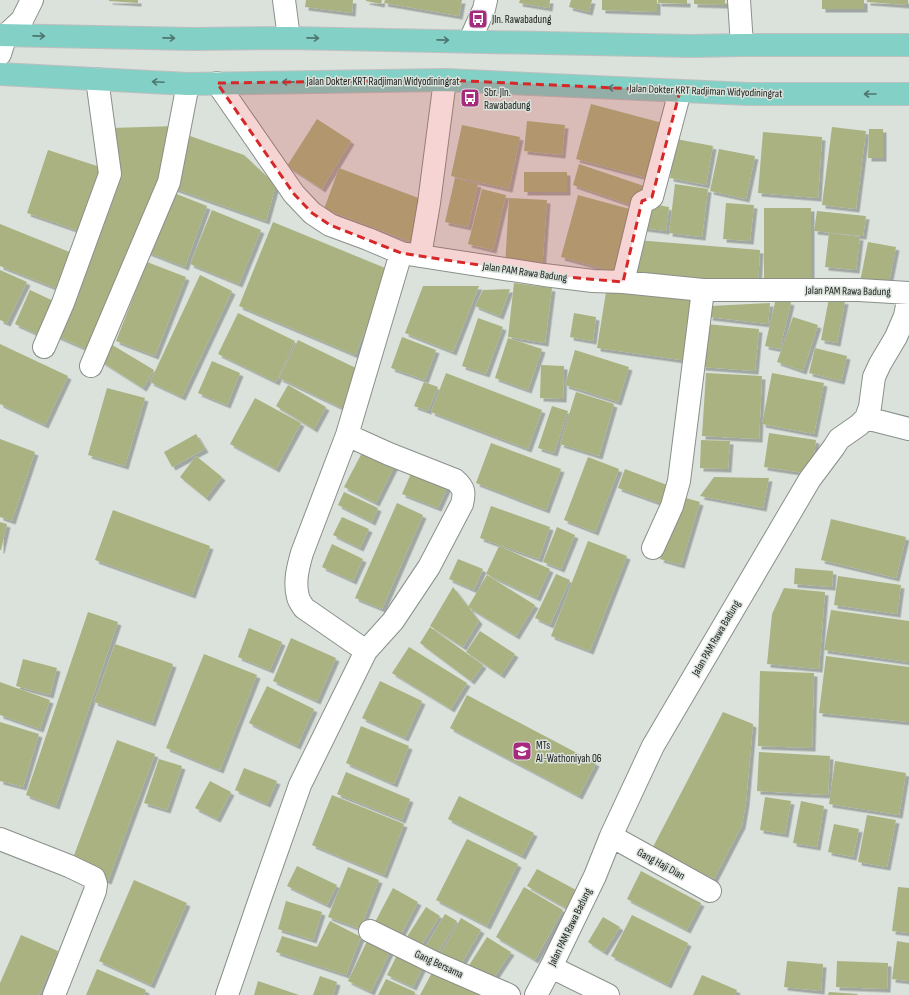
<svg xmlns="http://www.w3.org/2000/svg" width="909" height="995" font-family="'Sofia Sans Condensed',sans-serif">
  <defs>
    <filter id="shadow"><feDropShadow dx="3.5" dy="3.5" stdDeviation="0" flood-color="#0004"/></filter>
  </defs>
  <rect width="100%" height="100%" fill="#dae2db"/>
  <path fill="#a9b280" filter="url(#shadow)" d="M 109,0 L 138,0 L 138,3 L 109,1 Z
    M 306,0 L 353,0 L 352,13 L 305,7 Z
    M 366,0 L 382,0 L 381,4 L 366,1 Z
    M 385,0 L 462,0 L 459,16 L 384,3 Z
    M 520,0 L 550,0 L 549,8 L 519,3 Z
    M 571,0 L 592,0 L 589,12 L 569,7 Z
    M 602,0 L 657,0 L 657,12 L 602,10 Z
    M 658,0 L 687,0 L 687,4 L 658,3 Z
    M 694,0 L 725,0 L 725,5 L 694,4 Z
    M 822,0 L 864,0 L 864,9 L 822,9 Z
    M 867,0 L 908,0 L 908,5 L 867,2 Z
    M 591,104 L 670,125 L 655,180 L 576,159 Z
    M 317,119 L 351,141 L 322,189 L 287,166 Z
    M 527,121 L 565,125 L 562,155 L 524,151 Z
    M 462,125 L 520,137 L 509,189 L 451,176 Z
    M 177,126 L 161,193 L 93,352 L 52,334 L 93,240 L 111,128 Z
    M 832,127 L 866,131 L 856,209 L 822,205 Z
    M 869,129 L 883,129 L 883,158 L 868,158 Z
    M 763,132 L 822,137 L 818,198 L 758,193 Z
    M 190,136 L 244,155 L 276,185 L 266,221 L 173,188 Z
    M 676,139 L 713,146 L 706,185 L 670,178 Z
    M 719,149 L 755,156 L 746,199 L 710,191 Z
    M 48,150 L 103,168 L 82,232 L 27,213 Z
    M 579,164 L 644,186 L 637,207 L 573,185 Z
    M 339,168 L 429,202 L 414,243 L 324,209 Z
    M 524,172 L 567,172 L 567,192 L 524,192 Z
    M 455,178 L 478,184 L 468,227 L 445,222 Z
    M 675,184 L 708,189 L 702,237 L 669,233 Z
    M 482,189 L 506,195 L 493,250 L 468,244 Z
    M 169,191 L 207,206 L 185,267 L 147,252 Z
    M 578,195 L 637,211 L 619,273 L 561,257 Z
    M 509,198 L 547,200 L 542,270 L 505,267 Z
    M 646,203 L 669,207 L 666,231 L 643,228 Z
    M 726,203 L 754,205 L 750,241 L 723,239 Z
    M 764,208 L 811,208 L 811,283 L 764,283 Z
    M 212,210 L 261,230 L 239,284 L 190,264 Z
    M 817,211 L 866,216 L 863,236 L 814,231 Z
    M 273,222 L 390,270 L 355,355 L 239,306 Z
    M 0,224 L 72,253 L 58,289 L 0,266 Z
    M 829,233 L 860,237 L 856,270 L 825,267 Z
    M 636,240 L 760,250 L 758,283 L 633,273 Z
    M 868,242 L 896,247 L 888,287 L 860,282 Z
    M 147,262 L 186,277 L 155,356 L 116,341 Z
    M 0,270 L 27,282 L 7,323 L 0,320 Z
    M 200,275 L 232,291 L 182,397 L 150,382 Z
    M 514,283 L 552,288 L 545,343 L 508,337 Z
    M 423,286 L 479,286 L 453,352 L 405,333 Z
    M 607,286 L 698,300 L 688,361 L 597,348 Z
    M 510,289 L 500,316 L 475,306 L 483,290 Z
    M 30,290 L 60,304 L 46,338 L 15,324 Z
    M 776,298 L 791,302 L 780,349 L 765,346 Z
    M 829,298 L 845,301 L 837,343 L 821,340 Z
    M 770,303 L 768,324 L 709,317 L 711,306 Z
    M 238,313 L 295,341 L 276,382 L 218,354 Z
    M 574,313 L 596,317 L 593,341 L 570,337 Z
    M 793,317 L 818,325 L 803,371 L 777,362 Z
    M 478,318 L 503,327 L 486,374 L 462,366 Z
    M 706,324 L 759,329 L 755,371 L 702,367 Z
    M 402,337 L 436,350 L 425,380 L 391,368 Z
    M 508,338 L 542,349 L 528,390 L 495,378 Z
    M 298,340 L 362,371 L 344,409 L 279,378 Z
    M 109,343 L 154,370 L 143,388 L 99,360 Z
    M 0,344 L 68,376 L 45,425 L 0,404 Z
    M 815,348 L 847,356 L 841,381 L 809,373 Z
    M 575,350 L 629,367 L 618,402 L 565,385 Z
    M 212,361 L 240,373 L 227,405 L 198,393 Z
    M 541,365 L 564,366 L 563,399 L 540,398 Z
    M 446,373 L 542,410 L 528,449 L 431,412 Z
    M 706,373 L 762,376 L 759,439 L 702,436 Z
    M 772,373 L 824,383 L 814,434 L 762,424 Z
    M 424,382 L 438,387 L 428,411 L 414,406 Z
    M 288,385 L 326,407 L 314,429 L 276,406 Z
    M 107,388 L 145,398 L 125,466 L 88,455 Z
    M 576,392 L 614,404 L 599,456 L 560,444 Z
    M 255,398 L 301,423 L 276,469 L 230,444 Z
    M 552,406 L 568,411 L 554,453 L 538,448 Z
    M 769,433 L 816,440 L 811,474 L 764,467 Z
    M 196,434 L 205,449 L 172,467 L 164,452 Z
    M 0,439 L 35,452 L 12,521 L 0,517 Z
    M 701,440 L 730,441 L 728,469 L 700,468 Z
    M 491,443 L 561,469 L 546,510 L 476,483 Z
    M 365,447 L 396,463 L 376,503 L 344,487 Z
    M 196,456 L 222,477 L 206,498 L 180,477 Z
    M 588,457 L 619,469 L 595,532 L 564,520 Z
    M 625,469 L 675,488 L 668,506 L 618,488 Z
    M 412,471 L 448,486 L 438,508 L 402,494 Z
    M 714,477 L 769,478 L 763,508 L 700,496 Z
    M 344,492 L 378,508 L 372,522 L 338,505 Z
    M 679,496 L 700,502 L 681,565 L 660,559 Z
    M 397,503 L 423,515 L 382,609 L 355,598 Z
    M 491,506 L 550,527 L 539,559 L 480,538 Z
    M 113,510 L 210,546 L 192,595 L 95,560 Z
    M 342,517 L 369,529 L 360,548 L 333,535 Z
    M 831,519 L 906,537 L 896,578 L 821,560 Z
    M 0,522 L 7,524 L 1,550 L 0,550 Z
    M 557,527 L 575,535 L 561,569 L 543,562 Z
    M 588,541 L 627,556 L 590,651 L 551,636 Z
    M 332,544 L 363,559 L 353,581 L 322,567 Z
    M 499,546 L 550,569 L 537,598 L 486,574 Z
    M 458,559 L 483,569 L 474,590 L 449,579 Z
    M 795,568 L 833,571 L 832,587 L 794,584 Z
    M 556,574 L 570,580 L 550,625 L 535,618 Z
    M 487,575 L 535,605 L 516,636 L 468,607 Z
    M 838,576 L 901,585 L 897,614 L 834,605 Z
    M 453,587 L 479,621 L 463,647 L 430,626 Z
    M 784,588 L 825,592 L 819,669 L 767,664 L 772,614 Z
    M 831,610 L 909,621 L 909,662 L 824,650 Z
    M 88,612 L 118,622 L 56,806 L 26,795 Z
    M 430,627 L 483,665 L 471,681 L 420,643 Z
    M 249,628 L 282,642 L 270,670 L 238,657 Z
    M 480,631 L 515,654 L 501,675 L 466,652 Z
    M 291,638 L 336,658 L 317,701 L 273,681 Z
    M 115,644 L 173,664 L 152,723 L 94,702 Z
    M 409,647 L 467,683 L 451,709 L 392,673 Z
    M 204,654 L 257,675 L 220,770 L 166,748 Z
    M 826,656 L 909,667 L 909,722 L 819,713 Z
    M 23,659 L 57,668 L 50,695 L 16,686 Z
    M 760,671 L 814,673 L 812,748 L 758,746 Z
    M 380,681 L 422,701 L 405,738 L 362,718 Z
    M 0,682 L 50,700 L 40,729 L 0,715 Z
    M 267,686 L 314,709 L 297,746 L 249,723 Z
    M 467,695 L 596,763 L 579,796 L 450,728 Z
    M 723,712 L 753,724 L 746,802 L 742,825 L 714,879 L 653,847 Z
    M 0,722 L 39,734 L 23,787 L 0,781 Z
    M 361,726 L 409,746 L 394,784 L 346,763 Z
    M 117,740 L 155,754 L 108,881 L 70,866 Z
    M 759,752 L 830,756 L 828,795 L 757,791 Z
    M 159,759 L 182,766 L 167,810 L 144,803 Z
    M 835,761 L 906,773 L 899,815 L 829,804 Z
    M 244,768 L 277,781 L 267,804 L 235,790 Z
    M 346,772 L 410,799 L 402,820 L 337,794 Z
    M 210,781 L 231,792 L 217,819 L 195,808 Z
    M 332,795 L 404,824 L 384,875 L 312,845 Z
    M 459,796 L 534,833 L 522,856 L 448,819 Z
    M 765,797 L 791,801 L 785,834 L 760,830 Z
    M 801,801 L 824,806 L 817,847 L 793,843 Z
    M 867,815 L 896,820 L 887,867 L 858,862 Z
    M 834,824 L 859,829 L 853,857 L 828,852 Z
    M 467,839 L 518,864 L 487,926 L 436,900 Z
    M 297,866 L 337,885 L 327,905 L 287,886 Z
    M 348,867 L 379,880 L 360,929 L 328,917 Z
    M 537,869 L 576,890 L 566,908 L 527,886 Z
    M 641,871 L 701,903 L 687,930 L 627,899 Z
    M 134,880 L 187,903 L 151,985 L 99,961 Z
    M 524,887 L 563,910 L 535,960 L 496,937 Z
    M 898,887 L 909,888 L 909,933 L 892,931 Z
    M 393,888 L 418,902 L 399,938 L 374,924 Z
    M 286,901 L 322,912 L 313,940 L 278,929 Z
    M 426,907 L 440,916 L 417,952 L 403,943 Z
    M 445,914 L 457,921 L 435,958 L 423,951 Z
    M 632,915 L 688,943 L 668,985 L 611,956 Z
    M 603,917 L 620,927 L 604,952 L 588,942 Z
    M 461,918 L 481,930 L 461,964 L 441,953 Z
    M 330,921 L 361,937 L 346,975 L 276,952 L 282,936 L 317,947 Z
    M 21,935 L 58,951 L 39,995 L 0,995 L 0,983 Z
    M 369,937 L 392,947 L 371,992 L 348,981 Z
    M 487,937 L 511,952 L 491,982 L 468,967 Z
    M 897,941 L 909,943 L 909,981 L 892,979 Z
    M 400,949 L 425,962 L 413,987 L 387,975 Z
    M 787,961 L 823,964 L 821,991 L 784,987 Z
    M 837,961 L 888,963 L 887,989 L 836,987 Z
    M 97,969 L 146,990 L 144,995 L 86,995 Z
    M 434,969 L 480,995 L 420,995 Z
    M 702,975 L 737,990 L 735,995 L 693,995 Z
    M 320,976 L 337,982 L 333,995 L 313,995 Z
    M 386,979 L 415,992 L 414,995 L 378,995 Z
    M 258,981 L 299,995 L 254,995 Z
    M 829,992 L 858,994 L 857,995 L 828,995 Z"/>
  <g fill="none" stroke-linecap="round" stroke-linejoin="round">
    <defs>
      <path id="minor" d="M 284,0 L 289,38
        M 739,0 L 742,45
        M 466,41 L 471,38 L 484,9 L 486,0
        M 0,54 L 6,35 L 22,20 L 32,0
        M 217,83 L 294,194 L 312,213 L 330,225 L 368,239 L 401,253 L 544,275 L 593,281 L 623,282 L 703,290 L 859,290 L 909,293
        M 420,256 L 429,203 L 445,80
        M 623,282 L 642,203 C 645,200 649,200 652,197 L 680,91
        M 44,347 L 63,303 L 110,174 L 97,79
        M 91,366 L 169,182 L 188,84
        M 866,418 L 909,429
        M 653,548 L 672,506 L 679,481 L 703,290
        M 366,651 L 304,608 C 302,605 299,601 298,597 C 294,582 298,567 302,553 L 347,435 L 401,253
        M 611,836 L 710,891
        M 0,839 L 69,866 L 94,878 L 96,884 L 95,891 L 54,995
        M 370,931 L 435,963 L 509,995
        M 551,967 L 608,995
        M 227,995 L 261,896 L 300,785 L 366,651 L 393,621 L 429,567 L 462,504 C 465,492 464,488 455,480 L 389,454 L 347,435
        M 536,995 L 551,967 L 595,876 L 611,836 L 653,746 L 810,479 L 834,447 L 839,439 L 859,425 L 866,418 L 870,407 L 874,377 L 880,364 L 896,337 L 905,316 L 909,295"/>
      <path id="major" d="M 0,35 L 193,39 L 289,38 L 690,46 L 742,45 L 909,45
        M 0,74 L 188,84 L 445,80 L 749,94 L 909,94"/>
    </defs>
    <use href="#minor" stroke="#89908a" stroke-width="24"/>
    <use href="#major" stroke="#bfbfbf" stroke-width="24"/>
    <use href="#minor" stroke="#fff" stroke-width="22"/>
    <use href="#major" stroke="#82d0c6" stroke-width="22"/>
  </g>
  <defs><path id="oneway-shaft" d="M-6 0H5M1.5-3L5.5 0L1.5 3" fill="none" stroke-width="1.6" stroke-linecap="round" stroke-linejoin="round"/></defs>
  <g stroke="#4e7670">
    <use href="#oneway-shaft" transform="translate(39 36) rotate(1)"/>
    <use href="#oneway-shaft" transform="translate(169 38) rotate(1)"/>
    <use href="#oneway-shaft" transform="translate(313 38) rotate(1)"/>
    <use href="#oneway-shaft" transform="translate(443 40) rotate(1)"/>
    <use href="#oneway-shaft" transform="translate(158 82) rotate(-177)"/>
    <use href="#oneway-shaft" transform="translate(288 82) rotate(179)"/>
    <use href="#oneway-shaft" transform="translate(614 88) rotate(-177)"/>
    <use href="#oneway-shaft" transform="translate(870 94) rotate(180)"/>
  </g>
  <path fill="#d62828" fill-opacity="0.2" stroke="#d62828" stroke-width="3" stroke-dasharray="8 5" stroke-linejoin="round" d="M 445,80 L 680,91 L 652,197 L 642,201 L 623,282 L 544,275 L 401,253 L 330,225 L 312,213 L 294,194 L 217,83 Z"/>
  <defs>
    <symbol id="bus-square" viewBox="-11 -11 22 22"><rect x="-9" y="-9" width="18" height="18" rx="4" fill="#a62b7f" stroke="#dae2db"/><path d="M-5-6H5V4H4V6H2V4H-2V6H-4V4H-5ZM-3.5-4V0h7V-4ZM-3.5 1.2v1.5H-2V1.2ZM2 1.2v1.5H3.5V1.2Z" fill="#fff"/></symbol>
    <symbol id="school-square" viewBox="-11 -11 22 22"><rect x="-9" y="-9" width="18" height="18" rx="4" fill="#a62b7f" stroke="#dae2db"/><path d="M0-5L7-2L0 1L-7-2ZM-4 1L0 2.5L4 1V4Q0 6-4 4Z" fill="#fff"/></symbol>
  </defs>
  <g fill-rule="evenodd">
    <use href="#bus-square" x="467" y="8" width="22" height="22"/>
    <use href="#bus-square" x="459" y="87" width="22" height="22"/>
    <use href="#school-square" x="511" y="740" width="22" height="22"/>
  </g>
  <g text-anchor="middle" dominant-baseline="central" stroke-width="3" stroke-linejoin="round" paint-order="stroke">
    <g font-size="11" fill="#191b19" stroke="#dae2db" text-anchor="start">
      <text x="492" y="19">Jln. Rawabadung</text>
      <text x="484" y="92">Sbr. Jln.<tspan x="484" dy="13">Rawabadung</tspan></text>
      <text x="536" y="745">MTs<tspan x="536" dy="13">Al-Wathoniyah 06</tspan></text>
    </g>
    <g font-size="11" fill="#191b19" stroke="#dae2db">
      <text x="383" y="81">Jalan Dokter KRT Radjiman Widyodiningrat</text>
      <text transform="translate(706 91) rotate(2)">Jalan Dokter KRT Radjiman Widyodiningrat</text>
      <text transform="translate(525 272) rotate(8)">Jalan PAM Rawa Badung</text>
      <text transform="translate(848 291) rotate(1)">Jalan PAM Rawa Badung</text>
      <text transform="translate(716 638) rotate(-60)">Jalan PAM Rawa Badung</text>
      <text transform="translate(661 864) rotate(29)">Gang Haji Dian</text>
      <text transform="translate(570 927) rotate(-64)">Jalan PAM Rawa Badung</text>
      <text transform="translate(439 964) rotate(25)">Gang Bersama</text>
    </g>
  </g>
</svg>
